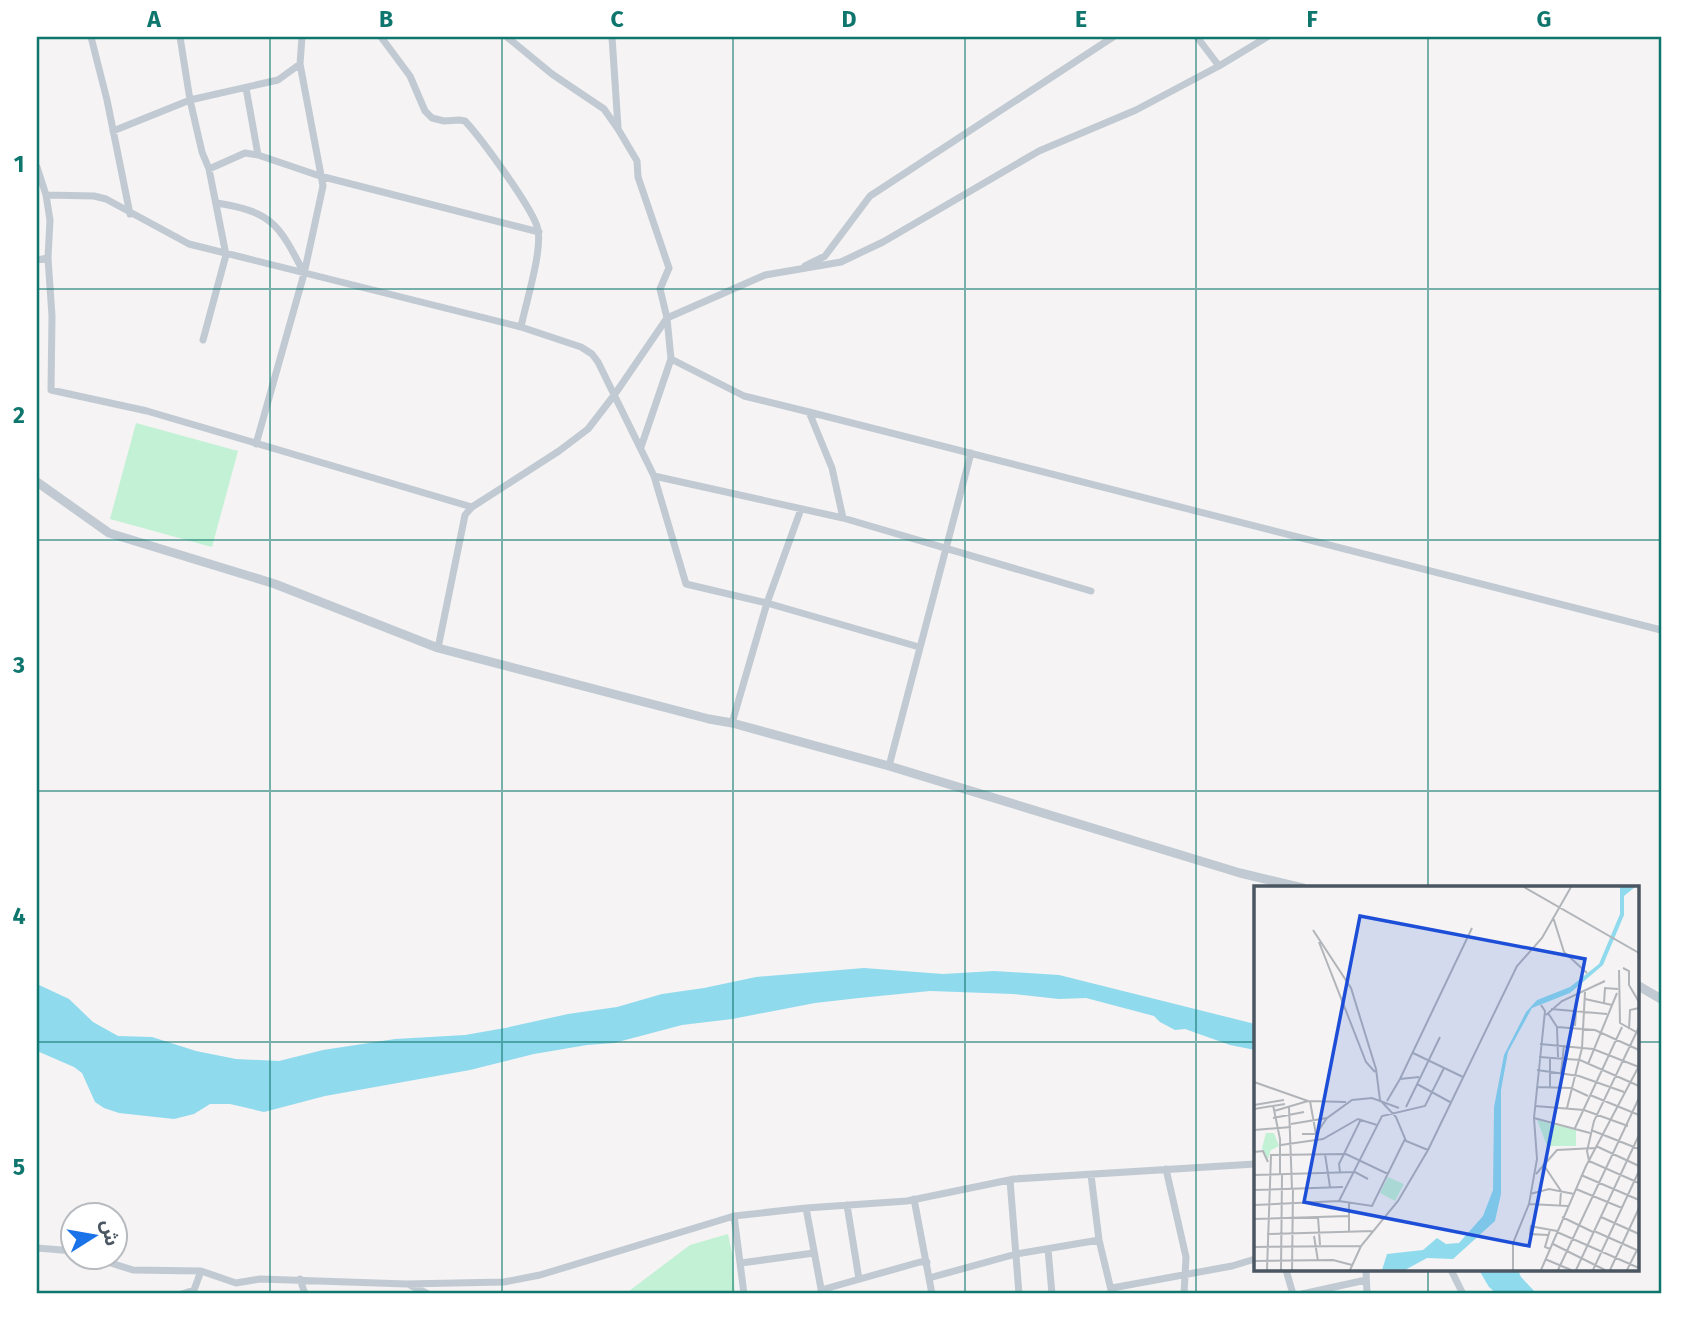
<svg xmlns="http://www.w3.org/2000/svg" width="1698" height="1331" font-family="'Fira Sans','Noto Sans Arabic',sans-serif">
  <rect width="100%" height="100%" fill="#f5f3f3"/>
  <path fill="#c3f1d5" d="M 136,423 L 238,451 L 212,547 L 110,519 Z
    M 728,1234 L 733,1258 L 735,1294 L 625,1294 L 690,1245 Z"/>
  <path fill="#90daee" d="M 864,968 L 943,974 L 994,971 L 1059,975 L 1255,1024 L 1255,1050 L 1230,1045 L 1185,1029 L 1175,1030 L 1160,1022 L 1154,1016 L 1086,998 L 1059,999 L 1013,994 L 930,991 L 859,998 L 815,1003 L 732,1019 L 682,1025 L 614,1043 L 587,1045 L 534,1054 L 470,1070 L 325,1096 L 264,1112 L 230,1104 L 210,1104 L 194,1114 L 174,1119 L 119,1113 L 104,1108 L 95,1102 L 82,1073 L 74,1067 L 37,1051 L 37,984 L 69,999 L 93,1022 L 118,1036 L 152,1037 L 196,1051 L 236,1059 L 279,1061 L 323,1050 L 395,1039 L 465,1035 L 505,1028 L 568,1014 L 617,1007 L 662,994 L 704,988 L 756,977 Z
    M 1479,1270 L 1518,1270 L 1521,1277 L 1537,1294 L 1497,1294 L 1489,1287 Z"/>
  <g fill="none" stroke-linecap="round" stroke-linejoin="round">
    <path stroke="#c1cad2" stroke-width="7" d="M 91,37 L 107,100 L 130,214
      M 180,37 L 190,100 L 202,152 L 209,169 L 226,255 L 203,340
      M 381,37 L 410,76 L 425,111 L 432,118 L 444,121 L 459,120 L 465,121 C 480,137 535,211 538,230 C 542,253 526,302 521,327
      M 507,37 L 552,74 L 604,109 L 618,129 L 637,161 L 638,177 L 669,268 L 660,289 L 667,318 L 671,359 L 641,447
      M 612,37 L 618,127
      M 1197,37 L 1219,66
      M 246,88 L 258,155
      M 113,131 L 190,100 L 278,80 L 300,64
      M 37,167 L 46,195 L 50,220 L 48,258 L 52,316 L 51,390 L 147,411 L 472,507
      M 209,169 L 245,153 L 258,155 L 320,176 L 539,232
      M 46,195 L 94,196 L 106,199 L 189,244 L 521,327 L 581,347 L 592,354 L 598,362 L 654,476 L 686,584 L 767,603 L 919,647
      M 217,203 C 273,212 279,225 304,273
      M 37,260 L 48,258
      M 805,266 L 825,256 L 870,196 L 1113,37
      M 671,359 L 744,396 L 809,412 L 832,468 L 843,518
      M 809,412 L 1661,630
      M 256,444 L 304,274 L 323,186 L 300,64 L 302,37
      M 654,476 L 843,518 L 1091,591
      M 438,648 L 465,515 L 472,507 L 559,451 L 588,429 L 615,394 L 667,318 L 765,275 L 841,262 L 883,242 L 1039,151 L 1136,110 L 1219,66 L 1267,37
      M 732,723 L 767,603 L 801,509
      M 889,766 L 971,453
      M 1166,1169 L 1186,1257 L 1184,1294
      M 1091,1175 L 1099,1240 L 1112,1294
      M 1010,1180 L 1019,1294
      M 914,1199 L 932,1294
      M 847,1205 L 859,1279
      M 806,1208 L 822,1294
      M 734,1216 L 744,1294
      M 37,1248 L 74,1251
      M 1048,1249 L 1052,1294
      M 95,1258 L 133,1270 L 201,1271 L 236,1283 L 260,1279 L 406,1284 L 504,1282 L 540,1275 L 734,1216 L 806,1208 L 907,1201 L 1014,1179 L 1255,1164
      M 741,1263 L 814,1253
      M 1286,1270 L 1293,1294
      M 1366,1270 L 1367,1294
      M 1451,1270 L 1463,1294
      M 929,1278 L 1016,1254 L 1099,1240
      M 300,1279 L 305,1294
      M 410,1285 L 428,1294
      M 1112,1288 L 1232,1266 L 1255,1259
      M 821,1290 L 920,1262 L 927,1262
      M 182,1294 L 194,1290 L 201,1271
      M 1302,1294 L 1366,1280
      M 1661,1294 L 1661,1293"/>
    <path stroke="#c1cad2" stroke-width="9" d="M 37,482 L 109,533 L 275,584 L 438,648 L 709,719 L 732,723 L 889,766 L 1240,873 L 1303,888
      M 1637,985 L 1661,999"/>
  </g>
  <path fill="none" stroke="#0f766e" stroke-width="2" stroke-opacity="0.55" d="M 270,37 L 270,1294M 502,37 L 502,1294M 733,37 L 733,1294M 965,37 L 965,1294M 1196,37 L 1196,1294M 1428,37 L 1428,888M 37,289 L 1661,289M 37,540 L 1661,540M 37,791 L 1661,791M 37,1042 L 1255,1042M 1637,1042 L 1661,1042M 1428,1270 L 1428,1294"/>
  <g transform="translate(1254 886)">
    <rect width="385" height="385" fill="#f5f3f3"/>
    <path d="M 283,234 L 322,244 L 322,260 L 293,260 ZM 12,247 L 20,247 L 25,260 L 17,264 L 14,273 L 8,262 ZM 134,291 L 150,298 L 141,315 L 126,307 Z" fill="#c3f1d5"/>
    <path d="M 366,1 L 381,1 L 370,10 L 370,29 L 349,79 L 316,107 L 278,122 L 254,166 L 247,204 L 247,308 L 241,335 L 199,373 L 173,372 L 151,384 L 128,384 L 133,368 L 169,364 L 183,352 L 192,358 L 205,357 L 229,330 L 239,304 L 240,221 L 250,169 L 272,126 L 283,114 L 316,101 L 345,78 L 366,28 Z" fill="#90daee"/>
    <path fill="none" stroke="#b1b4b9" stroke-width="2" d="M 270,1 L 385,67M 299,31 L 310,66 L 333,87M 59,44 L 97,102 L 122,183 L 126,214 L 142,231 L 152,255 L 174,264M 65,56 L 112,176 L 121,186M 369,82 L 375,85 L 375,99 L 385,116M 365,84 L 366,137 L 384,147M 331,113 L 358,119M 350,117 L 351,102 L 364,103M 297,123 L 353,128M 294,127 L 303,141 L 304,171M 292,129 L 308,115 L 351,95M 321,140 L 323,111M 303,141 L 341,144 L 385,164M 385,141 L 340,235 L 333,265 L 335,275 L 385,297M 375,143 L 376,124 L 385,122M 286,158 L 339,163 L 385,181M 159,167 L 209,191M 285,171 L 326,174 L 385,200M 296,171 L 296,201M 334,178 L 363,107M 283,184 L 325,190 L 370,206M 307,187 L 310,159M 146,193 L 218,42M 0,196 L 54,215 L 92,216M 163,198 L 196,216M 283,201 L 317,202 L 334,210M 336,209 L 385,229M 56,215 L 63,254M 133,215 L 146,193 L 165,191M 0,219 L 30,214M 19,219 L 26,253 L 26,289M 281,220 L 330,224 L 374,240M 35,221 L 38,303M 152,221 L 186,151M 313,222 L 328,162 L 331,106M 0,223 L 31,218M 20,225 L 54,215M 19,232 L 50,226M 280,232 L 336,247M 37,238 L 73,232 L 98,214 L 118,212 L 145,222M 321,242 L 368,141M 0,244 L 37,241M 337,244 L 385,263M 48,248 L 62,248 L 73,232M 27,259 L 69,253 L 104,233 L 123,239M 342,260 L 385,280M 0,266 L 9,265 L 14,276M 71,268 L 76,301M 289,278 L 307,305 L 306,319M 86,286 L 85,278 L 107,233M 282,288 L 303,264 L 341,262M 0,289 L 101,286 L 114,293M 327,289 L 385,314M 322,303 L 368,322M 0,304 L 89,301M 276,308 L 295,303 L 320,308M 85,315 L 128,230 L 171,220 L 190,182M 275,318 L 314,320M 0,319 L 85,315 L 118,320 L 151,253M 64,331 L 66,359M 308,331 L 339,346M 347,331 L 385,348M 0,333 L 95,330M 281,341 L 277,340 L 276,348 L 294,349M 281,341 L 303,345M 296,344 L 291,361 L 296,363M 340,345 L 385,365M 95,346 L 95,317M 303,346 L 385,382M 13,348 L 119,345M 60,350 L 64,375M 299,358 L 351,384M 0,361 L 107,360M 291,373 L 317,384M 0,375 L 79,374 L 98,379M 13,384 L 17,269 L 92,268 L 134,288M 27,384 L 28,289M 38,384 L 39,303M 96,384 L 107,360 L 144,315 L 174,264 L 263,80 L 288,52 L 317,1M 259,384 L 259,357 L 275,318 L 283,273 L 280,232 L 291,125 L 287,119M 287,384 L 332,280 L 385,180M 304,384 L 385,212M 322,384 L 385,249M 339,384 L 385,285M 356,384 L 385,322M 373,384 L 383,364"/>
    <path fill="#1d4ed8" fill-opacity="0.15" stroke="#1d4ed8" stroke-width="3.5" d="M 106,30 L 331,73 L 275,360 L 50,316 Z"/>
    <rect width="385" height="385" fill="none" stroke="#4a5661" stroke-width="3.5"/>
  </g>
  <rect width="1698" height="1331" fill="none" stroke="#ffffff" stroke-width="77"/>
  <g transform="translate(94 1236) rotate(79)"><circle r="33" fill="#ffffff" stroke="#b7bbc0" stroke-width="2"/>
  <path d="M0-5L12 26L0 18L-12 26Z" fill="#1a73e8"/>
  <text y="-10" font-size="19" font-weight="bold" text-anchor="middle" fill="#4a5661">ش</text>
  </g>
  <rect x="38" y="38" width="1622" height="1254" fill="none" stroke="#0f766e" stroke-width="2.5"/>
  <g font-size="23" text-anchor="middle" font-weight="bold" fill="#0f766e">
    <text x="154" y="27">A</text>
    <text x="386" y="27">B</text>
    <text x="617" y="27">C</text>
    <text x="849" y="27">D</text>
    <text x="1081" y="27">E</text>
    <text x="1312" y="27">F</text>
    <text x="1544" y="27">G</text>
    <text x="19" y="172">1</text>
    <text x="19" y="423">2</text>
    <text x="19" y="673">3</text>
    <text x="19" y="924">4</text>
    <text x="19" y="1175">5</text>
  </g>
</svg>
